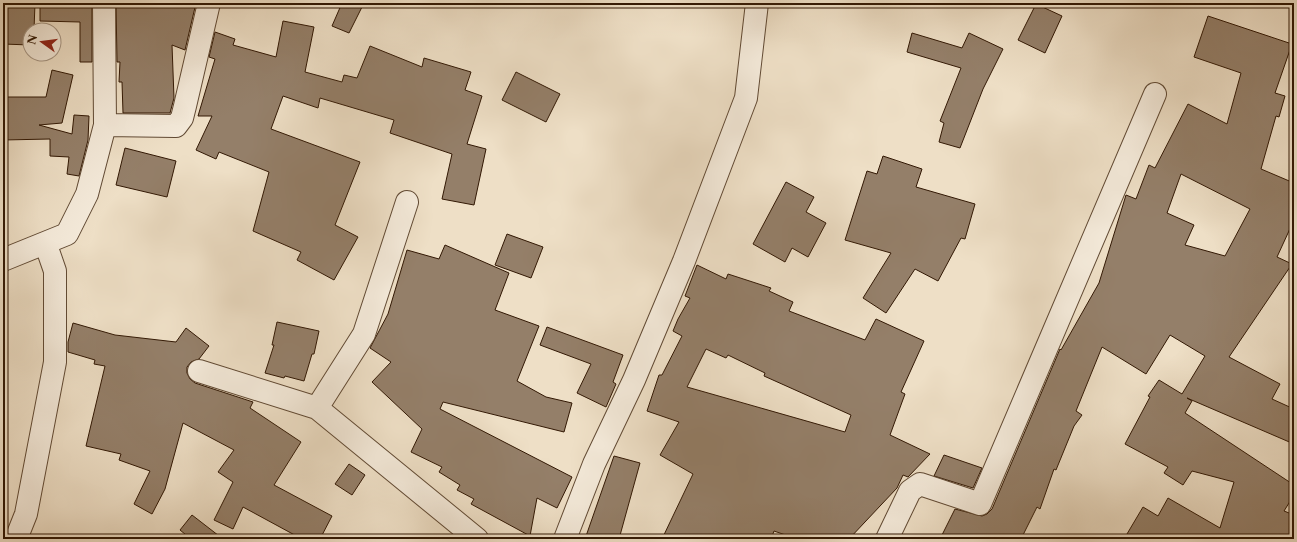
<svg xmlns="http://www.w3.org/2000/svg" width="1297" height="542" font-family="'Libre Caslon Text',serif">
  <rect width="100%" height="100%" fill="#eedfc6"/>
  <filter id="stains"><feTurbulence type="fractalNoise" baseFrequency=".005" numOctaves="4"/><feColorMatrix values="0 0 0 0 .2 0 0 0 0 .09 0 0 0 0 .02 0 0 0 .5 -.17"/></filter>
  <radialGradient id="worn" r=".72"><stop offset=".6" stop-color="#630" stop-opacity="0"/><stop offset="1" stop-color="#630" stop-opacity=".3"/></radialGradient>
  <path fill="#947f69" stroke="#321804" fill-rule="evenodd" d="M 3,3 L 35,3 L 34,30 L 30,30 L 30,45 L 3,44 Z
    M 40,3 L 92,3 L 92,62 L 80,62 L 80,22 L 40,21 Z
    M 116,3 L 196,3 L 185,50 L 172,45 L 174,98 L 170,113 L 123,113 L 122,82 L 119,82 L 120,62 L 117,62 Z
    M 342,3 L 364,3 L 349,33 L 332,26 Z
    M 1036,4 L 1062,16 L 1045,53 L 1018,40 Z
    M 1208,16 L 1292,44 L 1275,93 L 1285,96 L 1279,117 L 1276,116 L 1261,169 L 1294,183 L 1294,220 L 1277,257 L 1292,264 L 1229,357 L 1280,384 L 1272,399 L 1294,409 L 1294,444 L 1187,398 L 1192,401 L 1185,413 L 1294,485 L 1294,495 L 1284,511 L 1294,515 L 1294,539 L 1124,539 L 1143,507 L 1158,516 L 1168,498 L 1220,528 L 1234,482 L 1192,471 L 1183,485 L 1164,473 L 1168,467 L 1125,444 L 1150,397 L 1148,396 L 1159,380 L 1182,394 L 1205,356 L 1170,335 L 1146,374 L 1102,347 L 1076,411 L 1082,415 L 1074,426 L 1056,470 L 1054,469 L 1040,509 L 1037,507 L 1021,539 L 940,539 L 955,509 L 982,516 L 987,514 L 992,509 L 1060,349 L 1061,350 L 1099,283 L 1126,195 L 1136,199 L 1149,165 L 1155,168 L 1188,104 L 1227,124 L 1241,73 L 1194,57 ZM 1181,174 L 1250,209 L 1225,256 L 1185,245 L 1194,225 L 1167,213 Z
    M 283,21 L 314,27 L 305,72 L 342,82 L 344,75 L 357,78 L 370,46 L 422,67 L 424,58 L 471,72 L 465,90 L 482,96 L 467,144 L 486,149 L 474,205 L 442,199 L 452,154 L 390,133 L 394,120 L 320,98 L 318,108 L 283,96 L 271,129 L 360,162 L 335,225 L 358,237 L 334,280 L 297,260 L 301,252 L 253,231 L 269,172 L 219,152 L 216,159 L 196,150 L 212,116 L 198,116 L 215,59 L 209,57 L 215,32 L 235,39 L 233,45 L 276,57 Z
    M 912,33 L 962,48 L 969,33 L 1003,49 L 983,89 L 960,148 L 939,142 L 944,123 L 940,121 L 961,68 L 907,52 Z
    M 52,70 L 73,75 L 62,123 L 39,125 L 72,134 L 74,115 L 89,116 L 88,140 L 79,176 L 67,174 L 69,157 L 50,156 L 50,139 L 3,140 L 3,97 L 46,97 Z
    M 516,72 L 560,94 L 546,122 L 502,100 Z
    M 125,148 L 176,161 L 167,197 L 116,185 Z
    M 883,156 L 922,169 L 916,187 L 975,204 L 965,239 L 961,238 L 938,281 L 915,269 L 886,313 L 863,298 L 891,253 L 845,240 L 867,171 L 877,174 Z
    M 786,182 L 814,197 L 806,212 L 826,223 L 808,257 L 792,248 L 785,262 L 753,244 Z
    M 507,234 L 543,247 L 531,278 L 495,265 Z
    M 445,245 L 509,273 L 495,310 L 539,326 L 517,381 L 546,397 L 572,403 L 564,432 L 443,402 L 440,409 L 572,477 L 557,508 L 537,498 L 530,536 L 471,504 L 474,499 L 457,490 L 460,485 L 439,472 L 442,467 L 411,452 L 422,429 L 372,382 L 391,362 L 370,348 L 388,314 L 407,250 L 439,259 Z
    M 697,265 L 726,279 L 728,274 L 771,288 L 769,291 L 793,302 L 789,311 L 865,340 L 876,319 L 924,341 L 901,392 L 905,394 L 890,435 L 930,454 L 908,477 L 903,475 L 897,488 L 849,539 L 797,539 L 774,531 L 771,539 L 662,539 L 693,474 L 660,455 L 679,422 L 647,411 L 659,375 L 662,375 L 682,336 L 673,331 L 678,319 L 690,298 L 685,296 ZM 706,349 L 726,358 L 728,355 L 765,373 L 764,376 L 851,415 L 845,432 L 687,387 Z
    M 277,322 L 319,331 L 314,354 L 312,354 L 304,381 L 285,376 L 284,378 L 265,373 L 274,345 L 272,345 Z
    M 73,323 L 115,335 L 176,342 L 186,328 L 209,346 L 199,359 L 191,362 L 187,367 L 187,373 L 190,379 L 195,383 L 253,402 L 250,408 L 301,442 L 274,485 L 332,516 L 320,539 L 302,539 L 243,507 L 233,529 L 214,520 L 233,482 L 218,472 L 234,450 L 183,423 L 165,489 L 152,514 L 134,504 L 150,471 L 119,460 L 121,454 L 86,446 L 105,366 L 94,364 L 95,360 L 68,352 L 68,342 Z
    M 547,327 L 623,355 L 613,382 L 616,384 L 606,407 L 577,393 L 591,364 L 540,345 Z
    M 944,455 L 982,468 L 973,488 L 934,476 Z
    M 614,456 L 640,463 L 619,539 L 585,539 Z
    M 349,464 L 365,475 L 352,495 L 335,484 Z
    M 192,515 L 223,539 L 191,539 L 180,530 Z"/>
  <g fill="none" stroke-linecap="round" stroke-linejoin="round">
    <defs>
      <path id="minor" d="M 105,125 L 176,126 L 182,118 L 185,106 L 209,3
        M 3,260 L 67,234 L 87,194 L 105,125 L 104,3
        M 199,371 L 317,408 L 477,539
        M 317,408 L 364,334 L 407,202
        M 16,539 L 26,514 L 55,362 L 55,271 L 46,245 L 41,245
        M 565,539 L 594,464 L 634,380 L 684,261 L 746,98 L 757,3
        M 887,539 L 910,491 L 920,484 L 980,504 L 1155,94"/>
    </defs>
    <use href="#minor" stroke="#614a34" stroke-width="24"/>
    <use href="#minor" stroke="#f4eada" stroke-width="22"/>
  </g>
  <rect width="1297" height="542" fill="none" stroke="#eedfc6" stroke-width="16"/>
  <rect x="4" y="4" width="1289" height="534" fill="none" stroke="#321804" stroke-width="2"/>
  <rect x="8" y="8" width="1281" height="526" fill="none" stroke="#321804"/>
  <g transform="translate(42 42) rotate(284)"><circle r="19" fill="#f4eada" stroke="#a69684"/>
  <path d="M0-3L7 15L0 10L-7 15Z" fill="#8f2418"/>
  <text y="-6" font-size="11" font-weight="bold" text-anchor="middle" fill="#321804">N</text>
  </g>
  <rect width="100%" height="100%" filter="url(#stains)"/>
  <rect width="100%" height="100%" fill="url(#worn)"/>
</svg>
